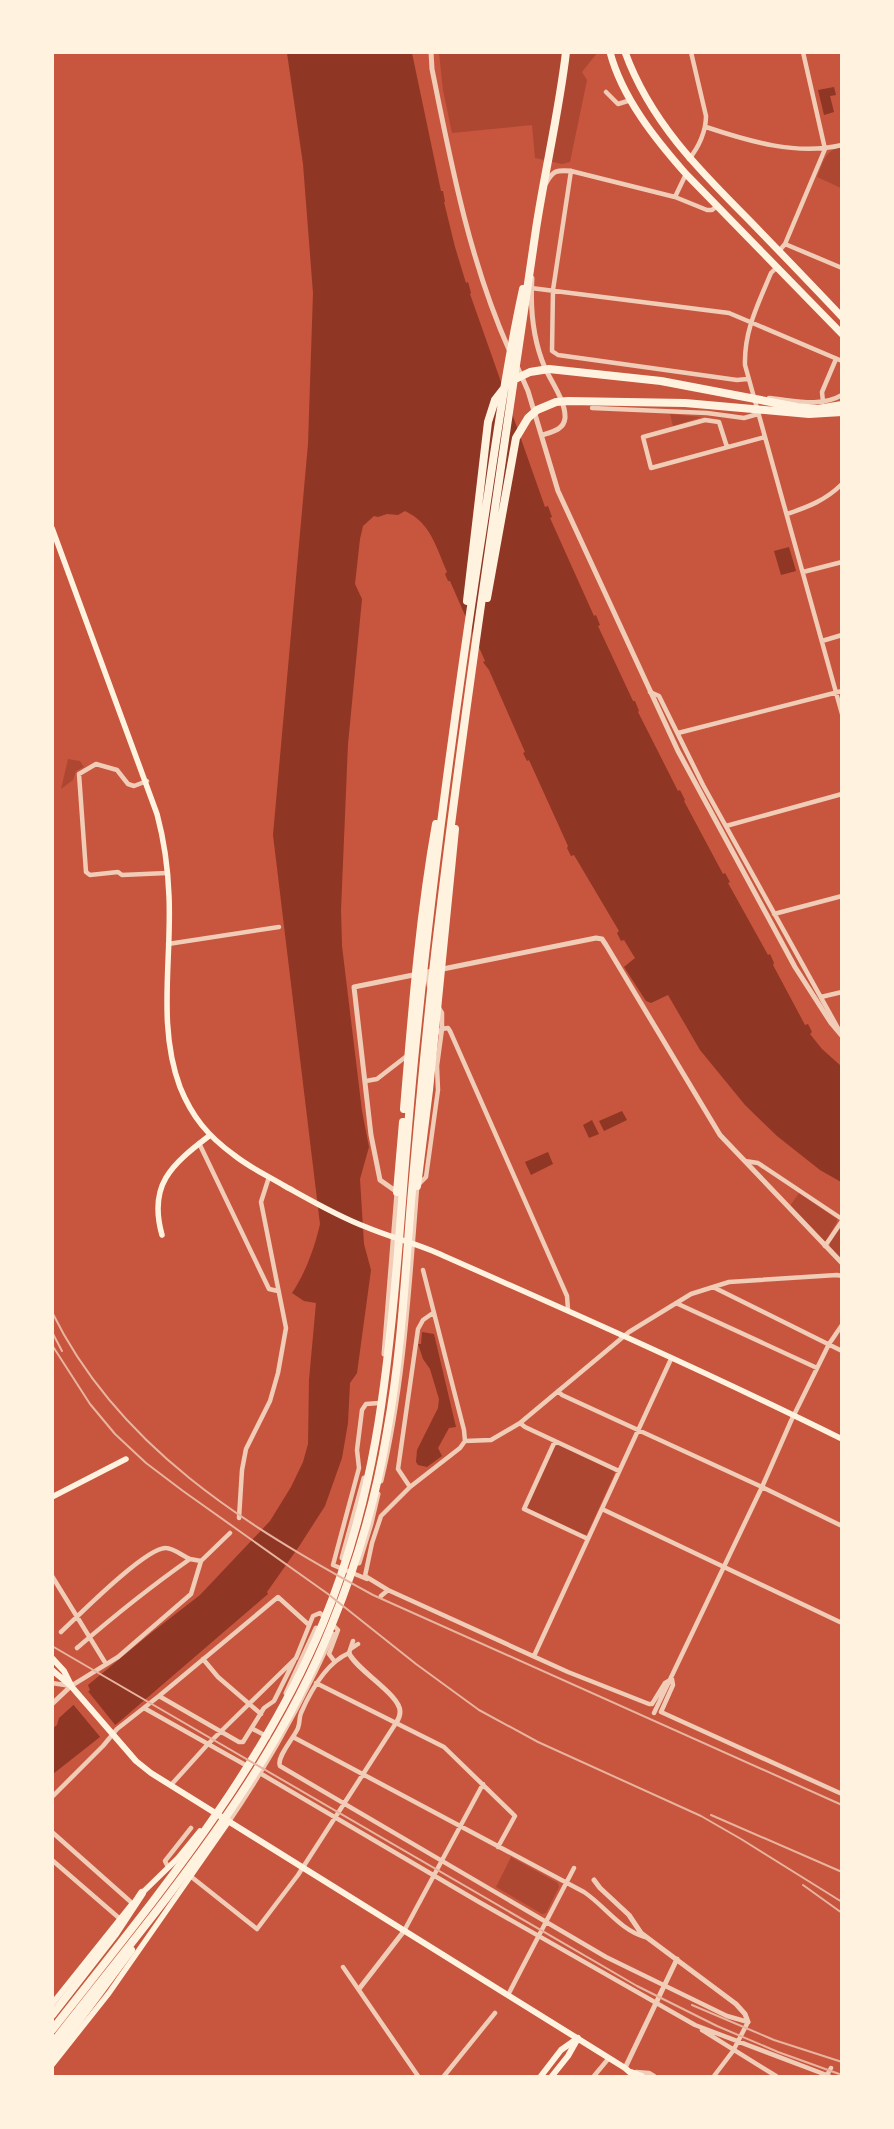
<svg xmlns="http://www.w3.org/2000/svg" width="894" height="2129" font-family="'DejaVu Sans',sans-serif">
  <rect width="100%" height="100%" fill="#c8553d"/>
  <path fill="#ae4732" d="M 439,53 L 597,53 L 582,72 L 587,80 L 570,162 L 562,164 L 535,158 L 532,125 L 452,133 L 443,90 Z
    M 841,147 L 841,188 L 817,177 C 824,162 824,151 841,147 Z
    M 670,414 L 702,417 L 673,426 Z
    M 68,759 L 80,761 L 84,767 L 76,771 L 73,780 L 61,789 Z
    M 799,1193 L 837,1219 L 837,1222 L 826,1241 L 824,1241 L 790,1206 Z
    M 841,1226 L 841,1259 L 830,1247 L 830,1243 Z
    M 559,1445 L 613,1470 L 615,1473 L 587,1534 L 583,1535 L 529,1509 L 527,1507 L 555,1446 Z
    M 511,1857 L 558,1883 L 559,1887 L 546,1913 L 542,1914 L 496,1887 Z"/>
  <path fill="#8f3625" d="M 287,53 L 412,53 L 441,191 L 443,191 L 445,202 L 444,202 L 455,247 L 466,283 L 468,282 L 471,293 L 470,294 L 545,507 L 548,506 L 552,517 L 550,518 L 594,616 L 596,615 L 600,625 L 598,626 L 633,701 L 635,701 L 639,711 L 638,712 L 678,791 L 680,790 L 685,800 L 684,801 L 723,874 L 725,873 L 730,882 L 728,883 L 768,955 L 770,954 L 774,963 L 773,965 L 805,1025 L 808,1024 L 812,1032 L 810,1034 L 822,1049 L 841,1066 L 841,1182 L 820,1170 L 777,1136 L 745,1105 L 700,1050 L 668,995 L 651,1003 L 646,1001 L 624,967 L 635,958 L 624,940 L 621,941 L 617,933 L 619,931 L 574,855 L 571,856 L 567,848 L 568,846 L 529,760 L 527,761 L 523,753 L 525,752 L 489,670 L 483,662 L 485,661 L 450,581 L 448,581 L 445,574 L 447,572 C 436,547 431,523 405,511 L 398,515 L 387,514 L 378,517 L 374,516 L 363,526 L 360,539 L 355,584 L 362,599 L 348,744 L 341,910 L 342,946 L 362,1111 L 369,1147 L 360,1179 L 364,1244 L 371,1270 L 357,1373 L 350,1383 L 348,1423 L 342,1458 L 325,1506 L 300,1545 L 267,1592 L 268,1594 L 119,1722 L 53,1774 L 53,1728 L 57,1725 L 59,1718 L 90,1690 L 88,1685 L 151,1633 L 200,1595 L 270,1521 L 291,1487 L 303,1462 L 308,1444 L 309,1380 L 316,1303 L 304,1301 L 292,1293 C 305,1274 315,1247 320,1224 L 273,835 L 308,444 L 313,293 L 303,164 Z
    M 834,87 L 836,95 L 830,96 L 834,112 L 824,115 L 818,90 Z
    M 789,547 L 796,571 L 781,575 L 774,551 Z
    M 622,1111 L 627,1120 L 604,1131 L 599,1121 Z
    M 592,1120 L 599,1134 L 589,1138 L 583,1125 Z
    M 548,1152 L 553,1164 L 531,1175 L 525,1162 Z
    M 422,1332 L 434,1334 L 456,1427 L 449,1428 L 438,1448 L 442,1456 L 427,1467 L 418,1465 L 416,1462 L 417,1450 L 438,1408 L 439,1399 L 430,1369 L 423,1359 L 418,1344 L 421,1344 Z"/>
  <path fill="#c8553d" d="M 87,1690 L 116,1726 L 101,1738 L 72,1703 Z"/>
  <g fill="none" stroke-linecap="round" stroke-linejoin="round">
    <path stroke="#f1ccb7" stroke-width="4.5" d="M 606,92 L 618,104 L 631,100
      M 706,127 C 748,141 797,156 842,145
      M 689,159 C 699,147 706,131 706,116 L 691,52
      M 675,197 L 686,174
      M 717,206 L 712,210 L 707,210 L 675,197 L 571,171 L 553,290 L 552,351 L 558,355 L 737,380 L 747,379
      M 785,244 L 842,268
      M 779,251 L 785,244 L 825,149 L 803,52
      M 776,268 L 771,273 C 758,304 744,331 745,365 L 842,714
      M 531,288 L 729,313 L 842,361
      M 769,398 C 793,400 820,408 842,395
      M 823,402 L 822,392 L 836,359
      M 592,408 L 707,413 L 744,418 L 758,414
      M 727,447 L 719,422 L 705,420 L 643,437 L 651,468 L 765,437
      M 787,514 C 808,507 826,500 842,484
      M 803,572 L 842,562
      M 822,641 L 842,635
      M 650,692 L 659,696 L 703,785 L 839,1030
      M 678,733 L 842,691
      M 147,781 L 134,786 L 128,784 L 117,770 L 96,764 L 79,774 L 86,872 L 90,875 L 118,872 L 122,875 L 167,873
      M 726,826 L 842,794
      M 774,914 L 842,896
      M 168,944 L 279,927
      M 427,972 L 429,986
      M 821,997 L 842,992
      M 434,1035 L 442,1029 L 448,1028 L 450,1031 L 567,1296 L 568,1310
      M 366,1081 L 377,1079 L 408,1055
      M 199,1143 L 269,1289 L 278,1291
      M 745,1161 L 758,1163 L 842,1219
      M 418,1185 L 426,1177 L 438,1090 L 437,1066 L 442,1029 L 442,1013 L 439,1008
      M 825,1246 L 842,1221
      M 423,1270 L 464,1430 L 465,1441 L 460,1448 L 410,1487 L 381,1516 L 372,1543 L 365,1576 L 388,1590 L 568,1672 L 649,1704 L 652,1704 L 665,1683 L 672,1679 L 673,1685 L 661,1712 L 842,1794
      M 713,1287 L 842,1351
      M 676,1303 L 817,1368
      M 558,1391 L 562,1395 L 762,1487 L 842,1526
      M 520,1423 L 525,1427 L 619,1471
      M 465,1441 L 491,1440 L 520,1423 L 629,1332 L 691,1294 L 729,1282 L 837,1275 L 842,1276
      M 555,1441 L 524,1509 L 588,1539
      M 410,1487 L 398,1469 L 418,1329 L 423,1320 L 433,1313
      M 602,1509 L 842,1623
      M 239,1518 L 242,1470 L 246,1449 L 270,1401 L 278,1373 L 286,1328 L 261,1202 L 269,1177
      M 52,1576 L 106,1664
      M 367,1579 L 333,1565 L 359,1468 L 357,1450 L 362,1410 L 366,1404 L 379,1403
      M 381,1596 L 388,1590
      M 331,1623 L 338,1630 L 329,1654 L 335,1662
      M 61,1632 C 78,1616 146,1547 166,1548 C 173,1548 183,1556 190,1559
      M 353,1641 L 349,1653 C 326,1663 311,1690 301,1713 C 299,1718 300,1723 298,1728 C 294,1738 276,1757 280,1766 L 606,1957 L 727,2016 L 748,2022 L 733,2051 L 714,2076
      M 77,1648 C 114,1616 150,1587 190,1559 L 201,1561
      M 352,1648 L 358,1644
      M 534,1656 L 671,1359
      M 203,1659 L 218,1677 L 261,1714
      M 52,1683 L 71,1686 L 118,1657 L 191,1594 L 201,1561 L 230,1533
      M 316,1683 L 444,1747 L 515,1816 L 498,1847
      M 159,1696 L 239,1742 L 243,1742 L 264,1708 L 274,1701 L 294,1661
      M 144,1708 L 249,1767
      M 654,1713 L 762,1487 L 791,1421 L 829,1344 L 842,1325
      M 253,1729 L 268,1737
      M 293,1737 L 584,1892 C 605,1906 620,1930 645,1937
      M 258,1772 L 479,1902 L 695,2025 L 829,2076
      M 171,1785 L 208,1744 L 296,1658 L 313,1616 L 320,1613 L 325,1618
      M 52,1797 L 103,1746 L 117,1729 L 159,1696 L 278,1597 L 309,1625
      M 52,1832 L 132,1903
      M 52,1860 L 119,1918
      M 168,1867 L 165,1861 L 191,1828
      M 189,1875 L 257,1929 L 298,1875 L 396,1723
      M 404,1931 L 483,1784
      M 343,1967 L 418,2076
      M 508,1995 L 574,1868
      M 702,2030 L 776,2076
      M 636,2072 L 649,2073 L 654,2076
      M 827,2075 L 831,2068
      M 444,2076 L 495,2013
      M 594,2076 L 609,2058"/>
    <path stroke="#f1ccb7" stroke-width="5" d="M 431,52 L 432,69 C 451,164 470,263 510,352
      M 546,183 C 553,170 557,170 571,171
      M 532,278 C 530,309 533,340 545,368 C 552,383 566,402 565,418 C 564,430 551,432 542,435
      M 517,366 L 528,391 L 558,491 L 678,751 L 795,967 L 831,1023 L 842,1036
      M 384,1354 L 397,1192 L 380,1180 L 371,1135 L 354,987 L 596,938 L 602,939 L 606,945 L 720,1135 L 842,1263
      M 381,1481 C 404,1384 409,1285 417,1186
      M 342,1558 L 364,1478
      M 359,1563 L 371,1524 L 378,1494
      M 349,1653 C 356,1670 401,1695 400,1712 C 400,1716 398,1720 396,1723
      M 286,1693 L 316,1628
      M 52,1704 L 71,1686
      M 229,1821 C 270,1761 303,1700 333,1634
      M 594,1880 L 600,1888 L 629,1915 L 641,1933 L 736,2004 L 745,2014 L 748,2022
      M 359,1989 L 404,1931
      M 625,2068 L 677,1959"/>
    <path stroke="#fff3e0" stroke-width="5.5" d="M 52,528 L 157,814 C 164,840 168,868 169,896 C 172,960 157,1025 180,1087 C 192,1117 208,1136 234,1155 C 249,1167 266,1175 283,1185 C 310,1200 337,1216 366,1227 C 392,1238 419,1244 444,1256 C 578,1315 711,1374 842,1439
      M 162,1235 C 148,1185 171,1165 209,1136
      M 52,1497 L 126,1459
      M 140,1895 L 178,1858 L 200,1831
      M 52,2004 L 132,1904
      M 52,2065 L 109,1993 L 229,1821"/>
    <path stroke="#fff3e0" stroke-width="6" d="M 52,1658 L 64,1671 L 71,1685
      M 52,1670 L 71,1686 L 136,1761 L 151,1773 L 625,2068 L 634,2076
      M 631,2072 L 642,2076
      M 541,2076 L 561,2050 L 578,2038
      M 552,2076 L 568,2056 L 577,2040"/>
    <path stroke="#fff3e0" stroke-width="7" d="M 610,52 C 622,98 656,140 686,174 L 842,334
      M 625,52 C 650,121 698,169 749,220 C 780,252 811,284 842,317"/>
    <path stroke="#fff3e0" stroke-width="8" d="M 487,598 L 516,438 L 528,418 L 537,410 L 556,402 L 568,401 L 685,403 L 809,414 L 842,412
      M 467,601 L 488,422 L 495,400 L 509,382 L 530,372 L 549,369 L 661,381 L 797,407 L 818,409 L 842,405
      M 404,1109 C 412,1013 419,919 436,824
      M 417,1186 L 429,1090 L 455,829
      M 397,1192 L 403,1122
      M 52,2015 L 115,1934 L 142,1893
      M 52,2030 C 153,1901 260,1775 323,1623 C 374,1500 387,1383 398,1252 C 404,1178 409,1105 417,1031 C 433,871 455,712 479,553 C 493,465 504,376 523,289
      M 52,2044 C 155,1911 269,1782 332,1624 C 357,1563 376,1498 387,1432 C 401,1356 405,1278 411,1202 C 419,1110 427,1019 438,929 C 466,695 502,462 536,229 C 545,170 559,112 566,52
      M 52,2057 L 131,1950"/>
    <path stroke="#e9b49f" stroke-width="2" d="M 52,687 L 52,736
      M 52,1312 C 118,1447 246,1526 373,1595 L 842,1805
      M 52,1332 L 62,1351
      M 52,1345 L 90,1404 L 115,1434 L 146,1463 L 183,1491 L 328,1594 L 416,1664 L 479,1710 L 538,1742 L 701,1816 L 741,1839 L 842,1902
      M 52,1646 L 637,1986 L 717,2026 L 778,2052 L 842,2075
      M 711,1815 L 842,1872
      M 803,1885 L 842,1913
      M 692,2005 L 774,2040 L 842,2062"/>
  </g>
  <rect width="894" height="2129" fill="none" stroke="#fff3e0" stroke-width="108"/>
</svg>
